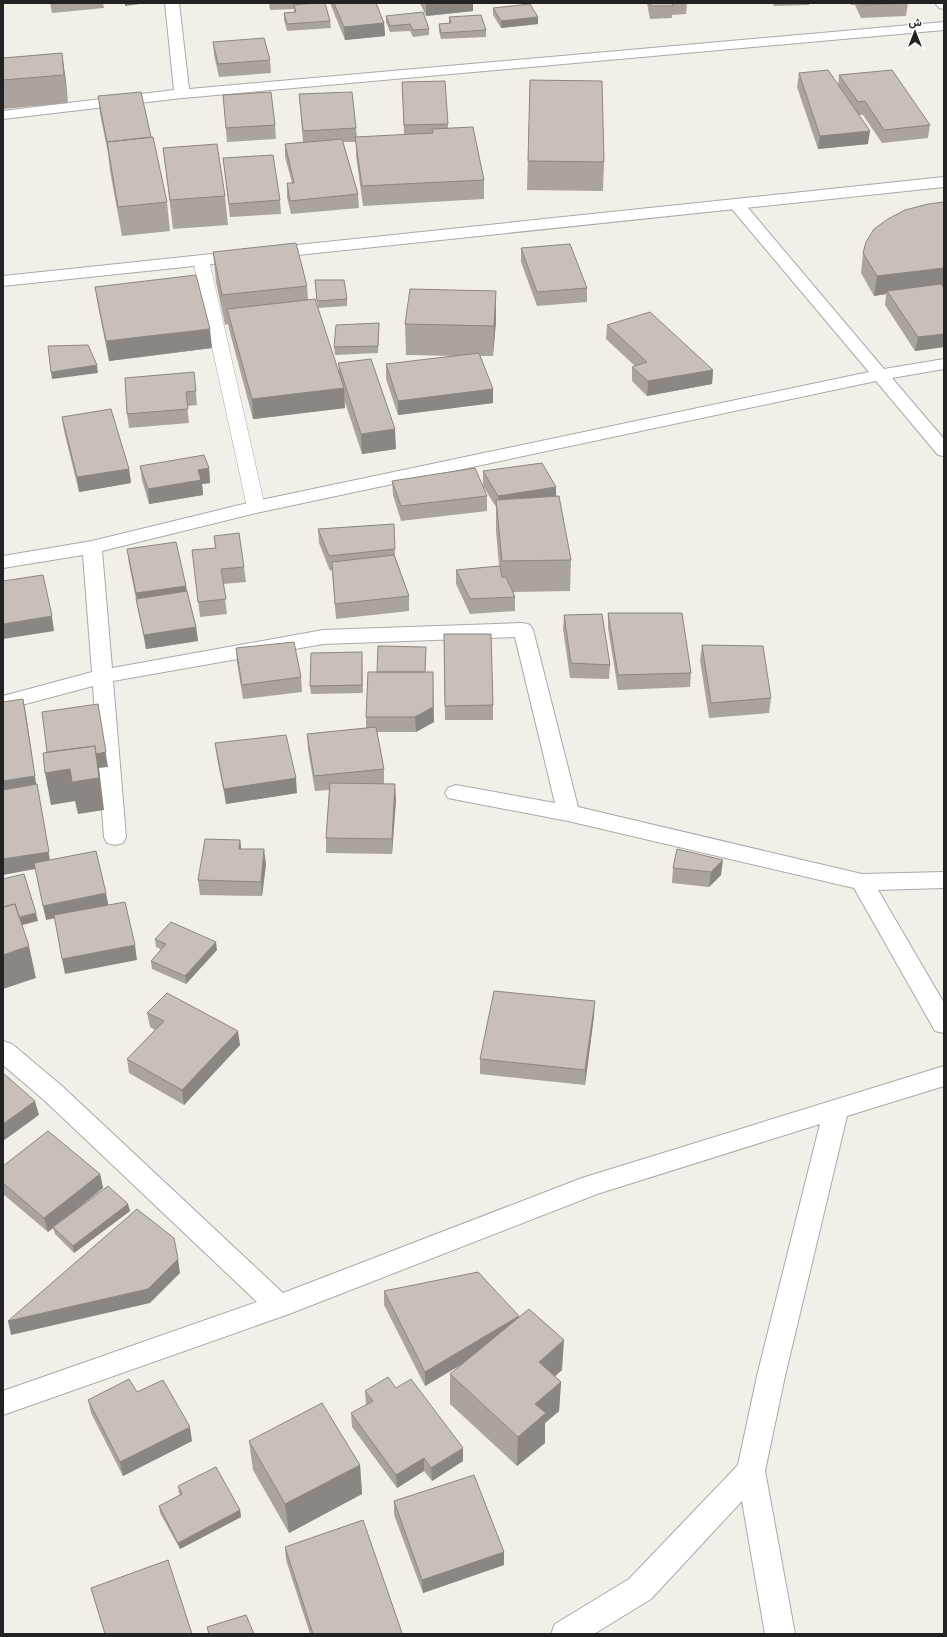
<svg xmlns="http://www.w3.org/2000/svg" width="947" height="1637" font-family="Manrope,Vazirmatn,sans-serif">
  <rect width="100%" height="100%" fill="#f2efe9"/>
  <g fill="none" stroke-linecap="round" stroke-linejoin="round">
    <defs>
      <path id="service" d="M 201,255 L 207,257 L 209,260 L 265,507 L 262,511 L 256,512 L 250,511 L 247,507 L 193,260 L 195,257 Z"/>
      <path id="minor" d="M 165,3 L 179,3 L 189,89 L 944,22 L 944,30 L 182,98 L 3,119 L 3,111 L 174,90 Z
        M 935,3 L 944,3 L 944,9 L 939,8 Z
        M 737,200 L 743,202 L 884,369 L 944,359 L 944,369 L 892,378 L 944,439 L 944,456 L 938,455 L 876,381 L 256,513 L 102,551 L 112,668 L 323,630 L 523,623 L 530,625 L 533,630 L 578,807 L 862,874 L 944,872 L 944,888 L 878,890 L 944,1003 L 944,1033 L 935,1031 L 854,888 L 568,821 L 448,798 L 445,793 L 448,788 L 456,785 L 555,803 L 515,637 L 323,644 L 113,681 L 126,837 L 123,843 L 115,845 L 107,843 L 104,837 L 93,686 L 3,710 L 3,696 L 92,672 L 83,555 L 3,568 L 3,556 L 92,541 L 256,501 L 869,372 L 731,208 L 729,205 L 731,202 Z
        M 3,1041 L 12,1044 L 62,1086 L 283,1293 L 582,1178 L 944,1066 L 944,1086 L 847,1116 L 785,1376 L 765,1471 L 795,1634 L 765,1634 L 742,1501 L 651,1599 L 594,1634 L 551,1634 L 555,1624 L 629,1579 L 738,1465 L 757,1376 L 820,1124 L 597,1194 L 289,1314 L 3,1415 L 3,1391 L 257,1302 L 44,1100 L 3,1065 Z"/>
      <path id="tertiary" d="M 944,177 L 944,187 L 3,286 L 3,276 Z"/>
    </defs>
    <use href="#service" stroke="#a9a9a9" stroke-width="1"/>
    <use href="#minor" stroke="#a9a9a9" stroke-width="2"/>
    <use href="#tertiary" stroke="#a9a9a9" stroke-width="2"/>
    <use href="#service" fill="#fff" fill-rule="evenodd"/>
    <use href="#minor" fill="#fff" fill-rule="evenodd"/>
    <use href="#tertiary" fill="#fff" fill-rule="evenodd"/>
  </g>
  <path fill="#aba49e" d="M 50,3 L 103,3 L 104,8 L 52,13 Z
    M 269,3 L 325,3 L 330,21 L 331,28 L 287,31 L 284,20 L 284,13 L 294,12 L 294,9 L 270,10 Z
    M 330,3 L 376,3 L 384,23 L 385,36 L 345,40 Z
    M 420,3 L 473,3 L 473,11 L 426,16 Z
    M 647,3 L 687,3 L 686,14 L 672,15 L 672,18 L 650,19 Z
    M 773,3 L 809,3 L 809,5 L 774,6 Z
    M 850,3 L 908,3 L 906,16 L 861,18 L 855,5 L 851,5 Z
    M 493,8 L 538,17 L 538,24 L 501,28 L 493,15 Z
    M 386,16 L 429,29 L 429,35 L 413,37 L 410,31 L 390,32 L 386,22 Z
    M 449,17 L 486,30 L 486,37 L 441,39 L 439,31 L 439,24 L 449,23 Z
    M 213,42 L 270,60 L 271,73 L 219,77 L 214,55 Z
    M 62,53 L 68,103 L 3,109 L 3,58 Z
    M 799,73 L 838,85 L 839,75 L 930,125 L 928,138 L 882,143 L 863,115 L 859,115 L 868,144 L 818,149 L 797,87 Z
    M 530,80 L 604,162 L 603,191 L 527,190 Z
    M 402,82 L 448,124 L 448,128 L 484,180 L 484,199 L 363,206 L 356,156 L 356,142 L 343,142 L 358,194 L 359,208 L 291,214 L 287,197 L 287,183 L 292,183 L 285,157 L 285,144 L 303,142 L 299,94 L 356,128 L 357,137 L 404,135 Z
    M 223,95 L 275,125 L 276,139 L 227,142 Z
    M 98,96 L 167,202 L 170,231 L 122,236 L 110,171 L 108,153 L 100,114 Z
    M 163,148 L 225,196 L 228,225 L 173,229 Z
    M 223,158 L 280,200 L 281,214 L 230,217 Z
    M 944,202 L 944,347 L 915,351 L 885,305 L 886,294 L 874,296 L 861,273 L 863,253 Z
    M 521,248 L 587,288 L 587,302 L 537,306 L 521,262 Z
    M 213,252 L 307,286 L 308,299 L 339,372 L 338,363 L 396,449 L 362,454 L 344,399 L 345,408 L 253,419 L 229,329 L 228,324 L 225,325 L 216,282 Z
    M 315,280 L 347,299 L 347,306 L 318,308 Z
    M 95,287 L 212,348 L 109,361 L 98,306 Z
    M 496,321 L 493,356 L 480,356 L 493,403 L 398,415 L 386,379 L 386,364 L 458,356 L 406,355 L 405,324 Z
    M 379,323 L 378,353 L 335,355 L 334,347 Z
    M 607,325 L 713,370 L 712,384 L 647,396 L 632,381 L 632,367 L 635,366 L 606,339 Z
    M 194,372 L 197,405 L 187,406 L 189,423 L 129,428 L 127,414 Z
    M 62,417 L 129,469 L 131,483 L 79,492 L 64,431 Z
    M 140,466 L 209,468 L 210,483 L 202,484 L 203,495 L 149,504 L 142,480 Z
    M 483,471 L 556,496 L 571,560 L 570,591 L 513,592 L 515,597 L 515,611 L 470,614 L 456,584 L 456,570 L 499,566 L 496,531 L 496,507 L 483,486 Z
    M 392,481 L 487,496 L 487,511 L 401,521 L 393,495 Z
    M 394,524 L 395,556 L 409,596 L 409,611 L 336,619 L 332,570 L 330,571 L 319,543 L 318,529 Z
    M 214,536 L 244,567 L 246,582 L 223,584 L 227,614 L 200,617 L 192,550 L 215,548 Z
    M 127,549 L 186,586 L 187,592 L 196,627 L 198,641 L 146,649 L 129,564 Z
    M 608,613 L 691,673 L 690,687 L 618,690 L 608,628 Z
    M 564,615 L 610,665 L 609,679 L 570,678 L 563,629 Z
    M 444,634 L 493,705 L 493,720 L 445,720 Z
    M 702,645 L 771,698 L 769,713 L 709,718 L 700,660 Z
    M 426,647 L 425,672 L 434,722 L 416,732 L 377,732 L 384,769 L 384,784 L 396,799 L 392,854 L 326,853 L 326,838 L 329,790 L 315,791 L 308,749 L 307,734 L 366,728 L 366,717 L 377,672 Z
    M 236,648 L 301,677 L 302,692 L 243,699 L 237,663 Z
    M 362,652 L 363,693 L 311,694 L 310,686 Z
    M 215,743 L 297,793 L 226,804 L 217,758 Z
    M 240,840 L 241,849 L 266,864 L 262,896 L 200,895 L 198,880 Z
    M 677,849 L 721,875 L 709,887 L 672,883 L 673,868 Z
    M 155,939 L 217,950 L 186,984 L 152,969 L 151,961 L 161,949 L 156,947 Z
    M 147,1013 L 240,1045 L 184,1105 L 129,1073 L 127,1059 L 155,1030 L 150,1027 Z
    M 594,1016 L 585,1085 L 480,1074 L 480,1059 Z
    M 3,1166 L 100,1174 L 103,1188 L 78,1208 L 128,1204 L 130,1211 L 74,1253 L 55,1234 L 53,1228 L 48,1232 L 3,1194 Z
    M 384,1291 L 562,1370 L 555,1376 L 561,1382 L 559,1411 L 545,1423 L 545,1443 L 517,1466 L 450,1404 L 450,1374 L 463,1364 L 425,1386 L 384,1305 Z
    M 396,1388 L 463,1461 L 432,1481 L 424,1471 L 397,1488 L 352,1427 L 351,1413 L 366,1405 L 365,1391 Z
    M 137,1392 L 192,1441 L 123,1476 L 91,1413 L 88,1400 Z
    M 249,1441 L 360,1465 L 362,1494 L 289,1533 L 253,1470 Z
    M 178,1486 L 240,1510 L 241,1517 L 180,1549 L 160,1513 L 159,1506 L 180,1495 L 179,1493 Z
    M 394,1501 L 504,1552 L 504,1565 L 423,1593 L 394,1515 Z
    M 285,1547 L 402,1634 L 310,1634 L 286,1560 Z
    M 91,1588 L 192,1634 L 105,1634 Z"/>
  <path fill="#8b8681" d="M 125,3 L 147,3 L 125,6 Z
    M 426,3 L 473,3 L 473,11 L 426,16 Z
    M 538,17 L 538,24 L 501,28 L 501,21 Z
    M 384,23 L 385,36 L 345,40 L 344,27 Z
    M 62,53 L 66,81 L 68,103 L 64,75 Z
    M 870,131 L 868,144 L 818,149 L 820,136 Z
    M 944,268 L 944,281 L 943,288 L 887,291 L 886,294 L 874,296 L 877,276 Z
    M 496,291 L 496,321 L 493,356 L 494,326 Z
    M 210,329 L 212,348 L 109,361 L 106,341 Z
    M 944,334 L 944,347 L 915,351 L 918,337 Z
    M 97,365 L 98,373 L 52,379 L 51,372 Z
    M 713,370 L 712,384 L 647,396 L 648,381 Z
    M 344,388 L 345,408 L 253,419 L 252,399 Z
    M 493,389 L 493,403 L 398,415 L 398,401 Z
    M 395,429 L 396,449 L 362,454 L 361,434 Z
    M 209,468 L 210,483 L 202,484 L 203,495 L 149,504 L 148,489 L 198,470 Z
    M 129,469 L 131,483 L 79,492 L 77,477 Z
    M 556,487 L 556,501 L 498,511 L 498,496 Z
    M 186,586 L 188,601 L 136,599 L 138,608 L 136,593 Z
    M 52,616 L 54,631 L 3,639 L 3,624 Z
    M 196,627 L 198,641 L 146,649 L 144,635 Z
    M 433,672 L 434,722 L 416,732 L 415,717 Z
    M 23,699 L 26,714 L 37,790 L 3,796 L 3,781 Z
    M 98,704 L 108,767 L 99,768 L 104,810 L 78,814 L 75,801 L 51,805 L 45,773 Z
    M 296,778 L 297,793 L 226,804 L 224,789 Z
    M 37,784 L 51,866 L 3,875 L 3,859 Z
    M 395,784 L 396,799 L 392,854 L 392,839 Z
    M 240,840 L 242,855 L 239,849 Z
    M 264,849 L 266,864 L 262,896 L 261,882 Z
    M 723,860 L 721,875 L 709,887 L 711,872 Z
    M 106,893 L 109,908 L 46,920 L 43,906 Z
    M 36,913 L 38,921 L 3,930 L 3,922 Z
    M 216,942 L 217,950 L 186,984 L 185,976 Z
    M 135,945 L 137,960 L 65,974 L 62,959 Z
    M 29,946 L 36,978 L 3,989 L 3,955 Z
    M 595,1001 L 594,1016 L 585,1085 L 585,1070 Z
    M 238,1031 L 240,1045 L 184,1105 L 182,1090 Z
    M 35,1101 L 39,1115 L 3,1141 L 3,1124 Z
    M 100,1174 L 103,1188 L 48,1232 L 44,1218 Z
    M 128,1204 L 130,1211 L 74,1253 L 73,1246 Z
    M 178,1259 L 180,1273 L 150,1303 L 11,1335 L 8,1321 Z
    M 519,1316 L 519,1330 L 425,1386 L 425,1372 Z
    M 564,1340 L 562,1370 L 538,1391 L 539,1362 Z
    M 561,1382 L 559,1411 L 545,1423 L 545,1443 L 517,1466 L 518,1437 L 535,1404 Z
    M 190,1427 L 192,1441 L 123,1476 L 120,1462 Z
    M 463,1448 L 463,1461 L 432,1481 L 431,1468 Z
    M 424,1458 L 424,1471 L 397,1488 L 396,1475 Z
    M 360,1465 L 362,1494 L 289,1533 L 285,1504 Z
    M 240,1510 L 241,1517 L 180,1549 L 178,1543 Z
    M 504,1552 L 504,1565 L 423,1593 L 422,1580 Z"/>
  <path fill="#c7bfb8" stroke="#8b8681" d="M 315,3 L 325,3 L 330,21 L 287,24 L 284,13 L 296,12 L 294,5 Z
    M 334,3 L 376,3 L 384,23 L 344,27 Z
    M 650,3 L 672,3 L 673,6 L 651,6 Z
    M 861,3 L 908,3 L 863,5 Z
    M 530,4 L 538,17 L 501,21 L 493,8 Z
    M 423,12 L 429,29 L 413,30 L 410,24 L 390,26 L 386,16 Z
    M 481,15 L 486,30 L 441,33 L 439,24 L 451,23 L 449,17 Z
    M 264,38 L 270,60 L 218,64 L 213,42 Z
    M 62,53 L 64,75 L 3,80 L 3,58 Z
    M 828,70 L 870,131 L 820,136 L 799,73 Z
    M 892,70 L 930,125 L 884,130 L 865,101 L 858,102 L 839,75 Z
    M 530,80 L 602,81 L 604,162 L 528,161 Z
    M 445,81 L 448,124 L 404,125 L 402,82 Z
    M 141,92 L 151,137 L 107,142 L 98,96 Z
    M 271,92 L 275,125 L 226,128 L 223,95 Z
    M 352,92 L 356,128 L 303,131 L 299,94 Z
    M 473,127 L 484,180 L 362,186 L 355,137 L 433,133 L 432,129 Z
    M 153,137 L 167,202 L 118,207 L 107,142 Z
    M 342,139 L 358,194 L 290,201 L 287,183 L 294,183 L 285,144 Z
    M 217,144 L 225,196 L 170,200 L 163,148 Z
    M 273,155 L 280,200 L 229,204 L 223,158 Z
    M 944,202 L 944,268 L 877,276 L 863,253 L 866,242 L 874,229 L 888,219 L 905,210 L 928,204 Z
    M 296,243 L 307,286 L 222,295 L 213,252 Z
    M 570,244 L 587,288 L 537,292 L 521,248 Z
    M 196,275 L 210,329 L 106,341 L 95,287 Z
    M 315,280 L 344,280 L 347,299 L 317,301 Z
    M 941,284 L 944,288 L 944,334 L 918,337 L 887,291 Z
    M 410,289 L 496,291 L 494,326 L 405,324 Z
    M 315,299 L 344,388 L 252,399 L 227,309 Z
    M 650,312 L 713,370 L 648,381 L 632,367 L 647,362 L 607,325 Z
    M 379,323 L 378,346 L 334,347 L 336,325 Z
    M 88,345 L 97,365 L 51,372 L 48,346 Z
    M 479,353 L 493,389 L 398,401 L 386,364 Z
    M 371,359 L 395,429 L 361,434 L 338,363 Z
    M 194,372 L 196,391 L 186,392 L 188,409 L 127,414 L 125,378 Z
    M 111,409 L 129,469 L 77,477 L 62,417 Z
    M 204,455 L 209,468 L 198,470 L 201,480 L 148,489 L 140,466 Z
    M 542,463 L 556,487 L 498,496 L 483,471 Z
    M 475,468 L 487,496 L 401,506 L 392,481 Z
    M 559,496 L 571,560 L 502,561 L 496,500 Z
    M 394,524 L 395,549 L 329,556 L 318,529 Z
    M 239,533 L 244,567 L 221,569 L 226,599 L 198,602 L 192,550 L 216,548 L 214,536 Z
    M 176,542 L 186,586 L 136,593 L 127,549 Z
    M 394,555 L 409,596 L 335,604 L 332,562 Z
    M 500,566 L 502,577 L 506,577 L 515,597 L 470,599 L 456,570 Z
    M 43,575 L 52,616 L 3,624 L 3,581 Z
    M 187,591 L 196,627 L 144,635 L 136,599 Z
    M 608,613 L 682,613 L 691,673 L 618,675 Z
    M 602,614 L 610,665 L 571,663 L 564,615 Z
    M 444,634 L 491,634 L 493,705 L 445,706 Z
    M 294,642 L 301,677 L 242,685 L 236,648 Z
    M 702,645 L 763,646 L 771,698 L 711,703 Z
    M 378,646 L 426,647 L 425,672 L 377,672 Z
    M 362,652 L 362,685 L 310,686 L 311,653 Z
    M 368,672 L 433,672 L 433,707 L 415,717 L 366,717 Z
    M 23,699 L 35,776 L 3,781 L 3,702 Z
    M 98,704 L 106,752 L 96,754 L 95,746 L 47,752 L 42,712 Z
    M 376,727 L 384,769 L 314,776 L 307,734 Z
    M 286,735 L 296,778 L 224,789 L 215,743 Z
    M 95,746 L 99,778 L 72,782 L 70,769 L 45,773 L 43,753 Z
    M 330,783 L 395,784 L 392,839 L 326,838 Z
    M 37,784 L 49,852 L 3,859 L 3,790 Z
    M 205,839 L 240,840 L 239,849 L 264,849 L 261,882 L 198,880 Z
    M 677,849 L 723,860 L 711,872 L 673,868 Z
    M 96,851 L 106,893 L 43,906 L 34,863 Z
    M 24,874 L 36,913 L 19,917 L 15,904 L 3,907 L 3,879 Z
    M 125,902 L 135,945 L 62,959 L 54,915 Z
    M 15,904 L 29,946 L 3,955 L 3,907 Z
    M 171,922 L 216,942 L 185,976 L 151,961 L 166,944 L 155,939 Z
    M 494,991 L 595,1001 L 585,1070 L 480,1059 Z
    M 167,993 L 238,1031 L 182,1090 L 127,1059 L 164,1021 L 147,1013 Z
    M 3,1073 L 35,1101 L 3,1124 Z
    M 48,1131 L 100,1174 L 44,1218 L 3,1183 L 3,1166 Z
    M 108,1186 L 128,1204 L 73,1246 L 53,1227 Z
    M 137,1209 L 174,1238 L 178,1259 L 148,1289 L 8,1321 Z
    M 478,1272 L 519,1316 L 425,1372 L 384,1291 Z
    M 529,1309 L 564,1340 L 539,1362 L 561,1382 L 535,1404 L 546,1413 L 518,1437 L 450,1374 Z
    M 388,1377 L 396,1388 L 411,1379 L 463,1448 L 431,1468 L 424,1458 L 396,1475 L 351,1413 L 373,1401 L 365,1391 Z
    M 129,1379 L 137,1392 L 163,1380 L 190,1427 L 120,1462 L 88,1400 Z
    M 322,1403 L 360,1465 L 285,1504 L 249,1441 Z
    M 216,1467 L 240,1510 L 178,1543 L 159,1506 L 182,1494 L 178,1486 Z
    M 474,1475 L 504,1552 L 422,1580 L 394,1501 Z
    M 363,1520 L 402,1633 L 400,1634 L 313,1634 L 285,1547 Z
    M 168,1560 L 192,1634 L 105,1634 L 91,1588 Z
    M 246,1615 L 254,1634 L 209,1634 L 207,1627 Z"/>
  <rect width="947" height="1637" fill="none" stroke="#222222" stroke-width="8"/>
  <g transform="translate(915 32)" stroke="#ffffff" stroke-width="3" paint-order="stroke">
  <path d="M0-3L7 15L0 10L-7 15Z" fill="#222222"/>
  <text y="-6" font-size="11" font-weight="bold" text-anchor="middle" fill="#222222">ش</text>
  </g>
</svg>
